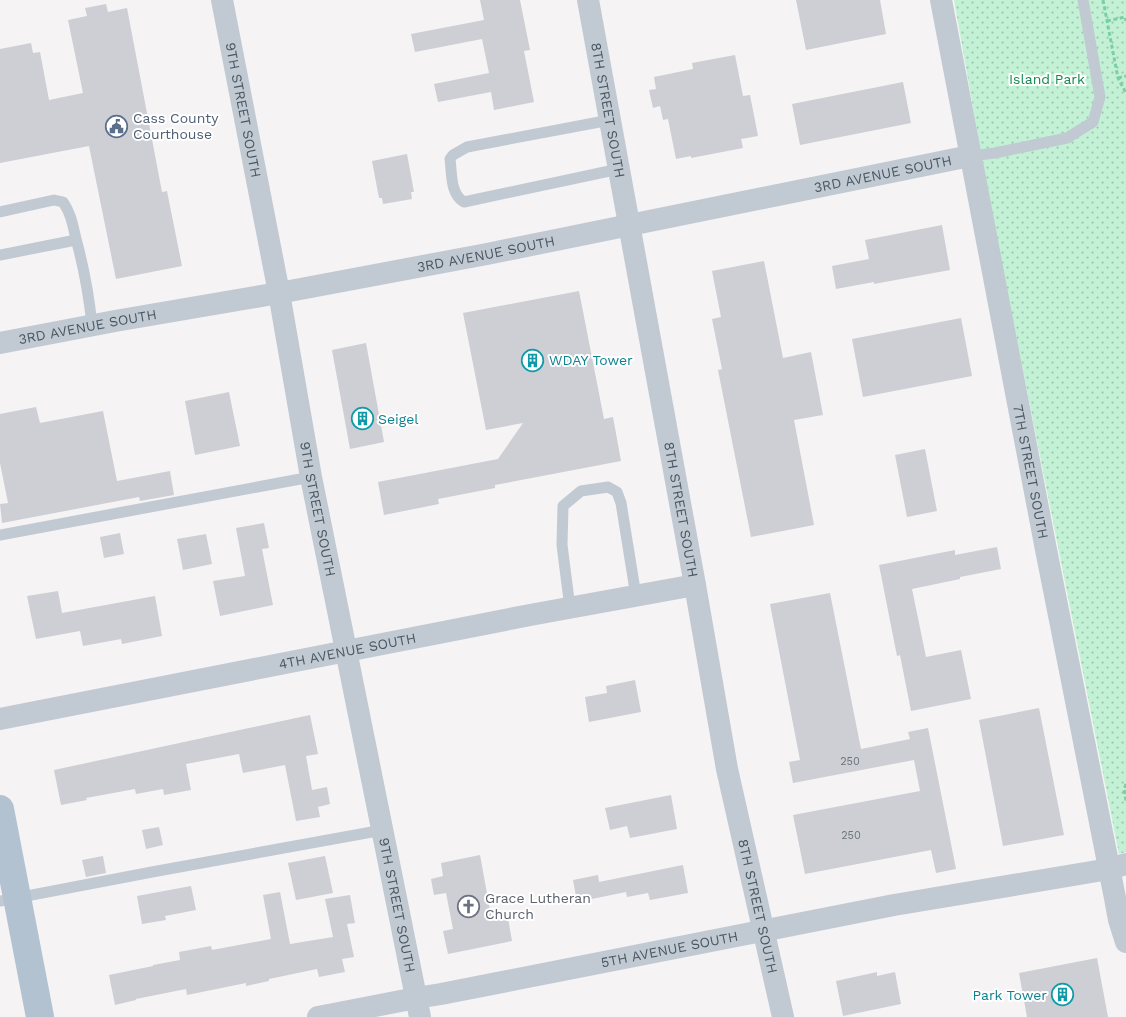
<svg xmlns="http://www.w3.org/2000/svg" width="1126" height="1017" font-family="'Work Sans',sans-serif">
  <defs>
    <pattern id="park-dots" width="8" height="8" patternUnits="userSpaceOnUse" patternTransform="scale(1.25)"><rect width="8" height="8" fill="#c3f1d5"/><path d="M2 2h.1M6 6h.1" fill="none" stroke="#a0c6b0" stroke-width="1.8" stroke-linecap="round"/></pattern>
  </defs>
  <rect width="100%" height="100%" fill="#f5f3f3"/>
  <path fill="url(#park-dots)" d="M 954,0 L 1126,0 L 1126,852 L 1119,854 L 991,209 Z"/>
  <path fill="#cdcfd5" d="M 480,0 L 520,0 L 530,50 L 524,51 L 534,102 L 494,110 L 491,92 L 438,102 L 434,84 L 489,73 L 482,39 L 415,52 L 411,34 L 484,20 Z
    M 796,0 L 880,0 L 886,34 L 806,50 Z
    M 106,4 L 108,12 L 127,8 L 162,192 L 167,191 L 182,266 L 116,279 L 89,146 L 0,163 L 0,49 L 31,43 L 33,53 L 40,52 L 49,100 L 83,93 L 68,20 L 87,16 L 85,8 Z
    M 735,55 L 743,96 L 750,95 L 758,136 L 741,139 L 743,148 L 691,158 L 691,156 L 676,159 L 668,119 L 663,120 L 660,106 L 653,108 L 649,90 L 656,89 L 654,77 L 693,69 L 692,63 Z
    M 903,82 L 911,123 L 800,145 L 792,104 Z
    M 407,154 L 414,192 L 411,192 L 412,199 L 383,204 L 382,198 L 379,198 L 372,161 Z
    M 942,225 L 950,270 L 874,284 L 874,282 L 836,289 L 832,266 L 869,259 L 865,240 Z
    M 764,261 L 783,358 L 811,352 L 823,415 L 794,420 L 814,525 L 751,537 L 718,370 L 722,369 L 712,319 L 721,317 L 712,271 Z
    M 579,291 L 604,419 L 613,417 L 621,461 L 495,485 L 495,488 L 438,499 L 439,504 L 384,515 L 378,482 L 498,459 L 523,423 L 486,430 L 463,313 Z
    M 961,318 L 972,376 L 863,397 L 852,339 Z
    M 366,343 L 384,442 L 350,449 L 332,350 Z
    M 229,392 L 240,446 L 195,455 L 185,401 Z
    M 36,407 L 40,423 L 103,411 L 117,481 L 170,471 L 174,495 L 140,501 L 139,497 L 2,523 L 0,504 L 8,503 L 0,463 L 0,414 Z
    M 925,449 L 937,511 L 907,517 L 895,455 Z
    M 264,523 L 269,548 L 262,549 L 273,605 L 220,616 L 213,581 L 245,576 L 236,528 Z
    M 120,533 L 124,554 L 104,558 L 100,537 Z
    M 206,534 L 212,564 L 183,570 L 177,539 Z
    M 997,547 L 1001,569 L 960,577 L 960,579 L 912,589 L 926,657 L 961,650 L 971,699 L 911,711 L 900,655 L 897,656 L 879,565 L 955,550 L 955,555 Z
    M 58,591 L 62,613 L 155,596 L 162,636 L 122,644 L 121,639 L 83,646 L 80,631 L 36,639 L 27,596 Z
    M 830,593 L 861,749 L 910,739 L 908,732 L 928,728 L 956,869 L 936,873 L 931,850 L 805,874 L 793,815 L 920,791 L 914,760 L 793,783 L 789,762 L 800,760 L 770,604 Z
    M 635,680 L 641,712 L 589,722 L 585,697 L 607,693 L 606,686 Z
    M 1039,708 L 1064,835 L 1003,846 L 979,720 Z
    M 310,715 L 318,754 L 306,756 L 312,790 L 327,787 L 330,804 L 318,807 L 320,817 L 296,821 L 285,765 L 243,773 L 239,754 L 186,764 L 191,790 L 164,795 L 163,789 L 136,794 L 135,789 L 86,798 L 87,800 L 61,805 L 54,770 Z
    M 671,795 L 677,829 L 630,838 L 627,826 L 610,830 L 605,808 Z
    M 159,827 L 163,845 L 146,849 L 142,830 Z
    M 480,855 L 492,921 L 508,918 L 512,941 L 448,954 L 443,931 L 453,929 L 446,893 L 434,895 L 431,879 L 443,876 L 441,863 Z
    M 103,856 L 106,873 L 86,877 L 82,860 Z
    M 325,856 L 333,893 L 296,900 L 288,863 Z
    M 683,865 L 688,893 L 650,900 L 648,893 L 627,897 L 626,892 L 577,902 L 573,880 L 598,875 L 599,882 Z
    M 191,886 L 196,910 L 165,916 L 166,920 L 142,924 L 137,896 Z
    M 280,892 L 290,944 L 333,937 L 325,899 L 350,895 L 355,923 L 347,924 L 354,957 L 342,959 L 345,972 L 319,977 L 317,969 L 269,979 L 269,981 L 246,986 L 246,983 L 187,995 L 186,989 L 136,999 L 136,1000 L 115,1005 L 109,975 L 153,966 L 153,965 L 180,960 L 179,952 L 211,946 L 212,950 L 271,939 L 263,895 Z
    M 1097,958 L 1108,1017 L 1027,1017 L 1019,973 Z
    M 877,972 L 877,976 L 895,972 L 901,1004 L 843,1016 L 836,981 Z"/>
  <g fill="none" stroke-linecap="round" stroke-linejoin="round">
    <path stroke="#7ad0a6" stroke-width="3" stroke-dasharray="4 2.5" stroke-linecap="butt" d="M 1103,0 L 1118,78 L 1126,93
      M 1107,21 L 1125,17 L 1126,21
      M 1118,78 L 1126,76
      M 1126,784 L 1124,789 L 1126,801"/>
    <path stroke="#c1cad2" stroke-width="11" d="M 610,120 L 467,147 L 453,155 L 450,159 C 452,173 450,194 464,202 L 619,169
      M 970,156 L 995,153 L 1067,138 L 1093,122 L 1100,97 L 1083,0
      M 0,212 L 54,200 L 63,202 C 71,213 73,226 76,239 C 84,268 89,296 92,325
      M 0,255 L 76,240
      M 0,535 L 311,477
      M 570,608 L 562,545 L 563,506 L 581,491 L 608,487 L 617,492 L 621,503 L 636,596
      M 0,901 L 152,872 L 383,830"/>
    <g stroke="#c1cad2" stroke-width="22">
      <path id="s1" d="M 222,0 L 279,293 L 311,477 L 420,1017"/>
      <path id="s2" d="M 588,0 L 695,585 L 727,769 L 783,1017"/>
      <path id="s3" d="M 941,0 C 997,300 1055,599 1115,898 L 1119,920 L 1126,942"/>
      <path id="s4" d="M 0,343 L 115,321 L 279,293 L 487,254 L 970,156"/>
      <path id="s5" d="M 0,719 L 530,615 L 695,585"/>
      <path id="s6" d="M 318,1017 L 416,998 L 441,994 L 894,905 L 1109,869 L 1126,864"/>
    </g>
    <path stroke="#b3c2d1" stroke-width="28" d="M 0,809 L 40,1017"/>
  </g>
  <defs>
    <symbol id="civic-ring" viewBox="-11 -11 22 22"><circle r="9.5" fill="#fff" stroke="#5c6f8a" stroke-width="1.5"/><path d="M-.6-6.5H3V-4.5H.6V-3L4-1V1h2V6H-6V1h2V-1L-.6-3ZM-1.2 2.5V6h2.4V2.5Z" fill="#5c6f8a"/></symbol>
    <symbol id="building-ring" viewBox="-11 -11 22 22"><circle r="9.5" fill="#fff" stroke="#0f9aa8" stroke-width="1.5"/><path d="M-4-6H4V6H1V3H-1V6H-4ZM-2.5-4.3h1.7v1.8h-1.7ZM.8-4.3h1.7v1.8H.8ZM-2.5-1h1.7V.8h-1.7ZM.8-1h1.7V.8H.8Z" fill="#0f9aa8"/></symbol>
    <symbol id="church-ring" viewBox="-11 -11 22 22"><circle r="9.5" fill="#fff" stroke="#6b7280" stroke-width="1.5"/><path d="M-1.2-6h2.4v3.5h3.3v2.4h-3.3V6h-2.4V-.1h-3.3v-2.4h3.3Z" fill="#6b7280"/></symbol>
  </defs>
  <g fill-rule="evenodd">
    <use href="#civic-ring" x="104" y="114" width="25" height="25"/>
    <use href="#building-ring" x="520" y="348" width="25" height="25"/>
    <use href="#building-ring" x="350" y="406" width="25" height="25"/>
    <use href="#church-ring" x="456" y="894" width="25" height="25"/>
    <use href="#building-ring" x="1050" y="982" width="25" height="25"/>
  </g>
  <g text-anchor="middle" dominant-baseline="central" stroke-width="4" stroke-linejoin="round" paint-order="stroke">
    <g font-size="11" fill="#6b747e">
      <text x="850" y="761">250</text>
      <text x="851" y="835">250</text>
    </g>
    <g font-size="14" fill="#17864f" stroke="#fff">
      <text x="1047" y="79">Island Park</text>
    </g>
    <g font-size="14" fill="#4a5661" stroke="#fff">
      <text stroke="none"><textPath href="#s1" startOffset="112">9TH STREET SOUTH</textPath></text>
      <text stroke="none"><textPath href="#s2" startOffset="112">8TH STREET SOUTH</textPath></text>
      <text stroke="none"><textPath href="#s4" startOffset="899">3RD AVENUE SOUTH</textPath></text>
      <text stroke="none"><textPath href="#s4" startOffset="494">3RD AVENUE SOUTH</textPath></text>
      <text stroke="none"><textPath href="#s4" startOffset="89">3RD AVENUE SOUTH</textPath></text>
      <text stroke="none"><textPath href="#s3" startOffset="480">7TH STREET SOUTH</textPath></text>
      <text stroke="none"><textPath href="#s1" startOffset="518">9TH STREET SOUTH</textPath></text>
      <text stroke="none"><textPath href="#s2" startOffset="518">8TH STREET SOUTH</textPath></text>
      <text stroke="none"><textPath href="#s5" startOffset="354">4TH AVENUE SOUTH</textPath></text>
      <text stroke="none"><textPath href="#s1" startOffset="922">9TH STREET SOUTH</textPath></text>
      <text stroke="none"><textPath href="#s2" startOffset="922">8TH STREET SOUTH</textPath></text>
      <text stroke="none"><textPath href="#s6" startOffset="358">5TH AVENUE SOUTH</textPath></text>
    </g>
    <g font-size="14" fill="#4e5e75" stroke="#fff" text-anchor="start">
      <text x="133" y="118">Cass County<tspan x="133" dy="16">Courthouse</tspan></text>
    </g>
    <g font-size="14" fill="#0d838f" stroke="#fff" text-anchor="start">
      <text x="549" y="360">WDAY Tower</text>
      <text x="378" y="419">Seigel</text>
      <text x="1047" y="995" text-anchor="end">Park Tower</text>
    </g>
    <g font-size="14" fill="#5b616d" stroke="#fff" text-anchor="start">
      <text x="485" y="898">Grace Lutheran<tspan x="485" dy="16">Church</tspan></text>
    </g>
  </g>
</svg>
